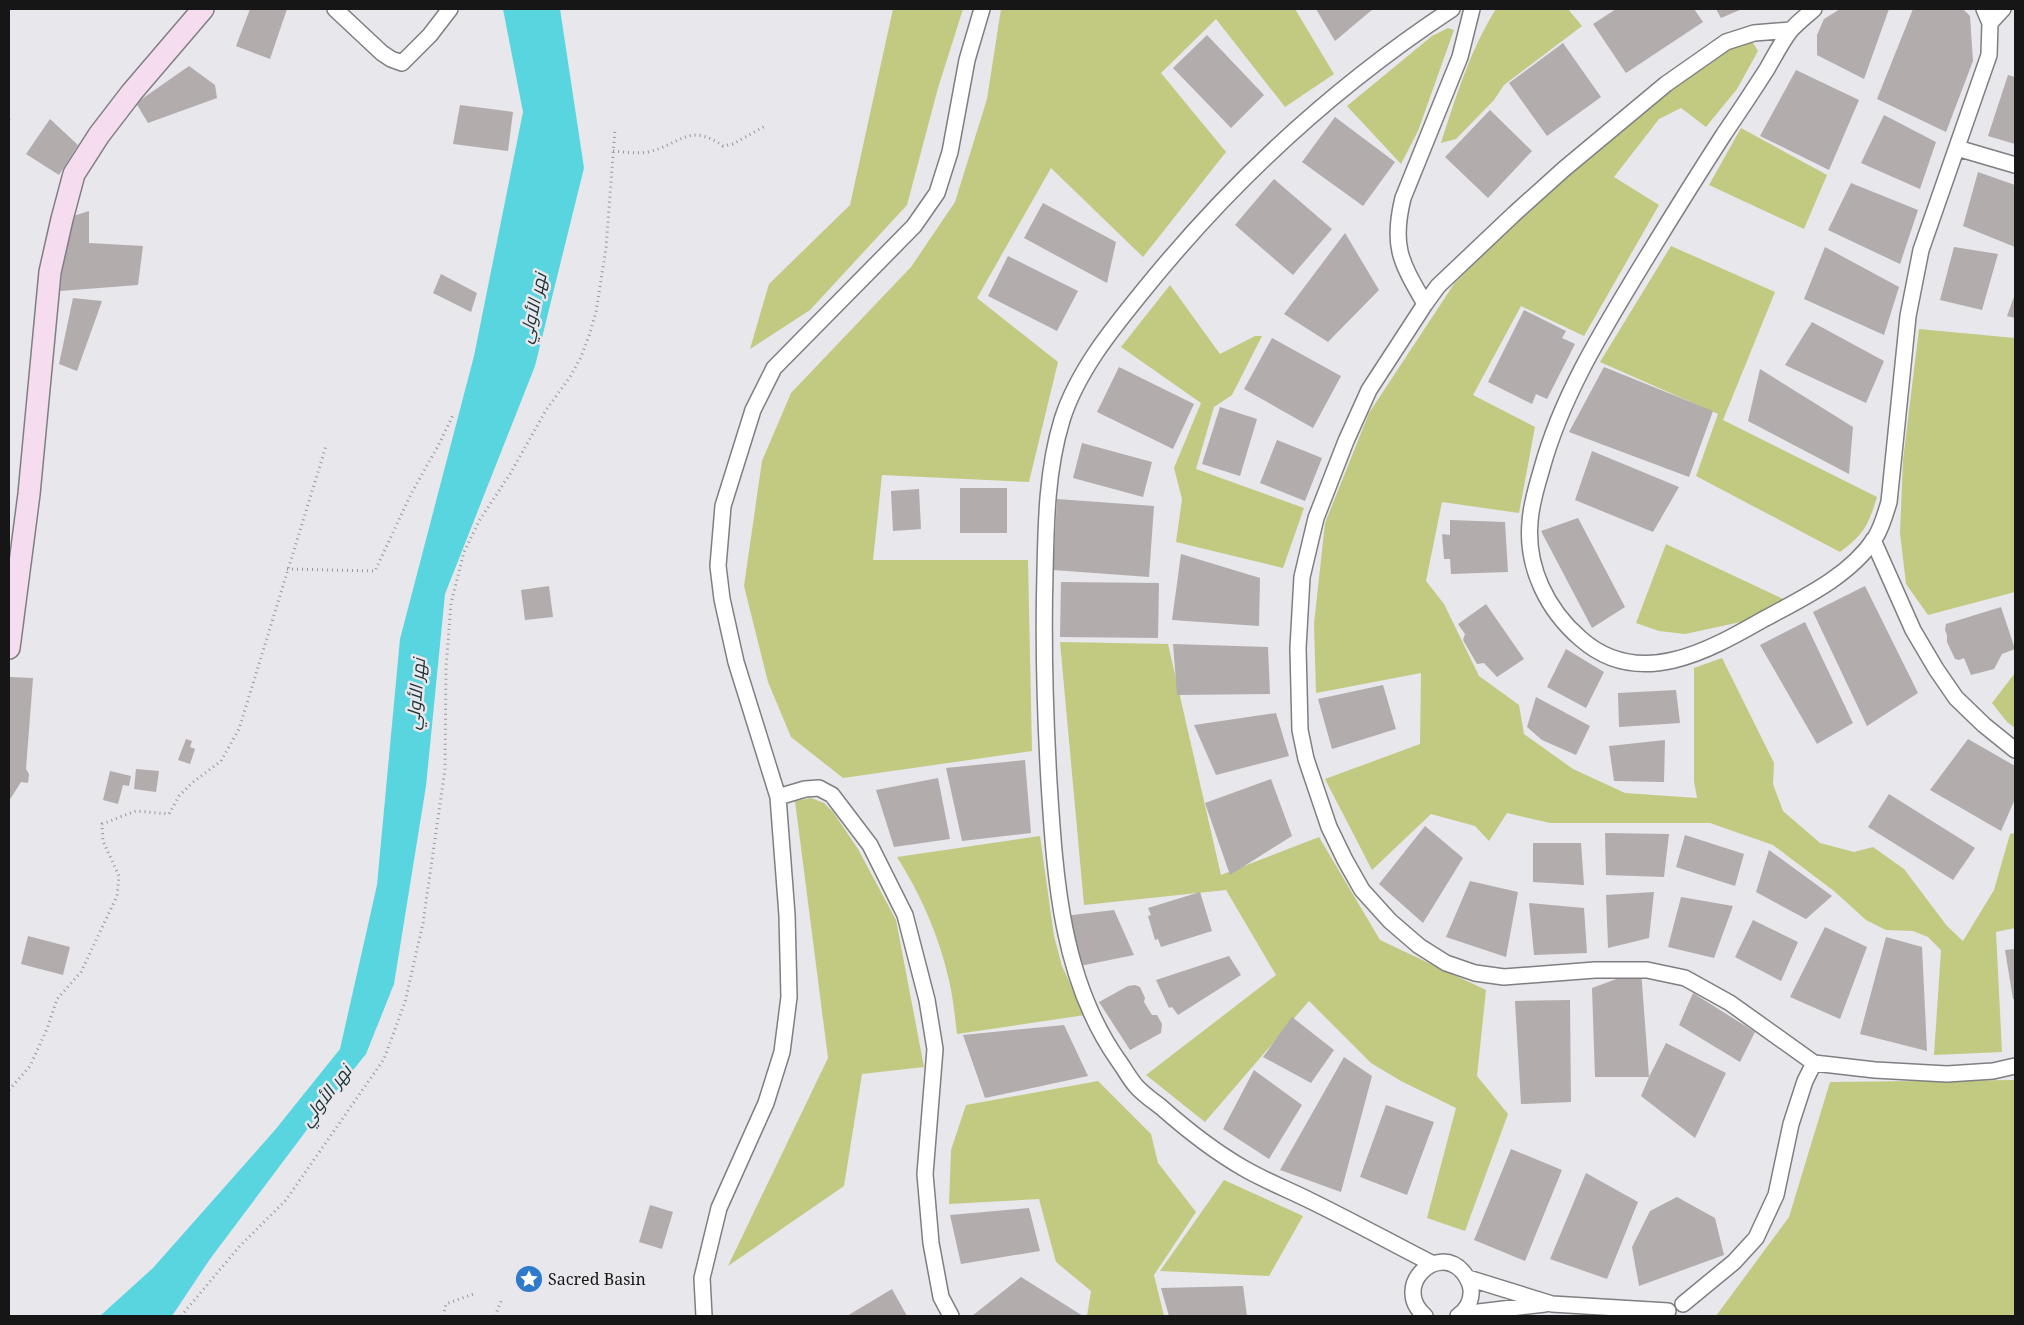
<svg xmlns="http://www.w3.org/2000/svg" width="2024" height="1325" font-family="'Noto Serif',Cairo,serif">
  <rect width="100%" height="100%" fill="#e7e7ec"/>
  <path fill="#c2ca81" d="M 893,9 L 963,9 L 938,88 L 907,205 L 810,310 L 750,349 L 769,284 L 850,205 Z
    M 1001,9 L 1295,9 L 1334,74 L 1285,107 L 1216,19 L 1161,73 L 1226,152 L 1143,257 L 1051,168 L 977,298 L 1058,362 L 1029,482 L 882,475 L 873,560 L 1028,560 L 1032,751 L 843,778 L 791,737 L 768,682 L 744,586 L 762,461 L 791,393 L 911,267 L 955,202 L 987,99 Z
    M 1496,9 L 1568,9 L 1582,26 L 1504,85 L 1494,100 L 1456,139 L 1441,143 C 1456,97 1470,50 1496,9 Z
    M 1448,28 L 1454,30 L 1418,131 L 1401,164 L 1347,106 L 1432,36 Z
    M 1751,40 L 1758,51 L 1737,89 L 1706,127 L 1681,108 L 1659,119 L 1614,177 L 1659,205 L 1584,336 L 1521,306 L 1473,395 L 1535,427 L 1519,513 L 1442,502 L 1426,581 L 1444,604 L 1479,676 L 1519,705 L 1524,734 L 1573,769 L 1625,793 L 1697,798 L 1694,781 L 1694,668 L 1722,658 L 1774,763 L 1773,784 L 1783,811 L 1820,843 L 1854,852 L 1873,847 L 1904,869 L 1947,926 L 1963,941 L 1994,890 L 2010,834 L 2015,833 L 2015,928 L 1996,932 L 2002,1052 L 1934,1055 L 1941,950 L 1928,937 L 1913,931 L 1886,930 L 1866,920 L 1834,891 L 1773,845 L 1710,823 L 1550,823 L 1507,813 L 1489,841 L 1475,826 L 1431,814 L 1372,870 L 1325,779 L 1420,744 L 1421,673 L 1316,693 L 1314,624 L 1325,523 L 1369,413 L 1454,284 L 1515,222 L 1644,110 L 1719,53 Z
    M 1741,128 L 1827,175 L 1804,229 L 1709,185 Z
    M 1671,246 L 1775,292 L 1723,420 L 1877,497 C 1868,526 1864,534 1840,552 L 1696,476 L 1718,414 L 1600,362 Z
    M 1170,285 L 1220,354 L 1255,336 L 1262,336 L 1232,395 L 1214,407 L 1196,469 L 1304,508 L 1283,568 L 1176,542 L 1182,499 L 1174,468 L 1201,403 L 1121,347 Z
    M 1919,329 L 2015,338 L 2015,592 L 1928,615 L 1906,584 L 1900,533 L 1903,460 Z
    M 1666,544 L 1783,599 L 1750,620 L 1685,634 L 1659,631 L 1636,623 Z
    M 1060,642 L 1168,644 L 1221,875 L 1319,837 L 1380,940 L 1486,990 L 1477,1076 L 1508,1114 L 1465,1231 L 1427,1218 L 1456,1108 L 1401,1081 L 1371,1063 L 1309,1001 L 1205,1122 L 1146,1075 L 1276,975 L 1226,890 L 1084,905 Z
    M 2015,673 L 2015,728 L 2007,722 L 1992,703 Z
    M 811,798 L 824,803 L 833,812 L 858,849 L 896,920 L 924,1067 L 862,1074 L 844,1186 L 728,1266 L 828,1058 L 795,801 Z
    M 1040,836 L 1054,936 L 1062,966 L 1085,1015 L 957,1034 C 955,1016 953,998 949,980 C 939,936 921,895 897,857 Z
    M 2015,1080 L 2015,1316 L 1716,1316 L 1789,1217 L 1830,1082 Z
    M 1098,1081 L 1151,1134 L 1158,1163 L 1196,1212 L 1154,1275 L 1164,1316 L 1087,1316 L 1091,1291 L 1056,1262 L 1039,1199 L 949,1204 L 951,1150 L 966,1105 Z
    M 1224,1180 L 1303,1216 L 1269,1276 L 1160,1271 Z"/>
  <path fill="#59d5e0" d="M 503,9 L 560,9 L 584,168 L 535,366 L 445,594 L 426,786 L 394,984 L 366,1054 L 333,1095 L 210,1259 L 172,1316 L 100,1316 L 153,1268 L 275,1130 L 340,1049 L 377,885 L 400,639 L 474,356 L 523,112 Z"/>
  <path fill="#b2acac" d="M 250,9 L 287,9 L 270,59 L 236,46 Z
    M 1316,9 L 1373,9 L 1335,41 Z
    M 1616,9 L 1694,9 L 1703,22 L 1626,73 L 1593,24 Z
    M 1716,9 L 1742,9 L 1721,18 Z
    M 1840,9 L 1889,9 L 1864,79 L 1817,55 L 1817,35 L 1824,19 Z
    M 1913,9 L 1963,9 L 1970,16 L 1973,61 L 1946,132 L 1877,99 Z
    M 1207,35 L 1264,95 L 1231,128 L 1173,68 Z
    M 1563,43 L 1601,97 L 1547,136 L 1509,83 Z
    M 189,66 L 215,85 L 217,98 L 148,123 L 136,103 Z
    M 1796,70 L 1859,100 L 1829,170 L 1760,136 Z
    M 2008,75 L 2015,77 L 2015,144 L 1988,136 Z
    M 460,105 L 513,112 L 508,151 L 453,144 Z
    M 1490,110 L 1532,151 L 1488,198 L 1445,157 Z
    M 1884,115 L 1936,142 L 1920,189 L 1861,163 Z
    M 1335,117 L 1395,162 L 1363,206 L 1302,162 Z
    M 50,119 L 78,145 L 59,175 L 26,154 Z
    M 1978,172 L 2015,185 L 2015,247 L 1963,226 Z
    M 1274,179 L 1332,229 L 1293,275 L 1235,225 Z
    M 1851,183 L 1918,210 L 1900,264 L 1828,230 Z
    M 1043,203 L 1116,242 L 1107,283 L 1024,238 Z
    M 89,211 L 89,243 L 143,246 L 138,285 L 60,291 L 64,254 L 73,216 Z
    M 1345,233 L 1379,290 L 1328,342 L 1284,314 Z
    M 1825,247 L 1899,287 L 1884,335 L 1804,299 Z
    M 1954,247 L 1998,254 L 1982,310 L 1940,300 Z
    M 1008,256 L 1078,291 L 1057,331 L 988,296 Z
    M 441,274 L 477,293 L 471,312 L 433,293 Z
    M 2015,294 L 2015,318 L 2007,316 Z
    M 73,298 L 102,301 L 77,371 L 59,364 Z
    M 1524,310 L 1566,331 L 1562,338 L 1575,344 L 1547,399 L 1536,394 L 1532,404 L 1488,382 Z
    M 1812,322 L 1884,361 L 1866,403 L 1785,365 Z
    M 1272,338 L 1341,376 L 1313,428 L 1244,389 Z
    M 1119,367 L 1194,404 L 1173,449 L 1097,412 Z
    M 1604,367 L 1713,411 L 1689,477 L 1569,432 Z
    M 1760,369 L 1853,427 L 1849,474 L 1748,421 Z
    M 1220,407 L 1257,419 L 1240,476 L 1202,464 Z
    M 1277,440 L 1322,458 L 1305,501 L 1260,483 Z
    M 1082,443 L 1152,462 L 1143,497 L 1073,478 Z
    M 1592,451 L 1679,487 L 1653,532 L 1575,500 Z
    M 960,488 L 1007,488 L 1007,533 L 960,533 Z
    M 919,489 L 921,529 L 893,531 L 891,491 Z
    M 1057,499 L 1154,506 L 1149,577 L 1053,570 Z
    M 1578,518 L 1625,607 L 1592,628 L 1541,531 Z
    M 1450,520 L 1505,522 L 1508,572 L 1451,574 L 1450,559 L 1444,559 L 1442,534 L 1450,535 Z
    M 1181,554 L 1260,578 L 1259,626 L 1172,620 Z
    M 1061,582 L 1159,583 L 1158,638 L 1060,637 Z
    M 549,586 L 553,617 L 525,620 L 521,590 Z
    M 1865,586 L 1918,693 L 1867,726 L 1813,612 Z
    M 1486,604 L 1524,659 L 1497,677 L 1484,663 L 1477,664 L 1463,640 L 1465,634 L 1458,624 Z
    M 2001,607 L 2015,649 L 2002,654 L 1994,669 L 1971,675 L 1964,658 L 1959,660 L 1955,659 L 1947,642 L 1947,635 L 1945,630 L 1946,624 Z
    M 1805,622 L 1853,723 L 1817,744 L 1760,645 Z
    M 1173,644 L 1268,647 L 1270,694 L 1177,695 Z
    M 1566,649 L 1604,672 L 1586,708 L 1547,687 Z
    M 10,677 L 33,678 L 26,769 L 29,774 L 28,783 L 21,782 L 9,801 Z
    M 1383,685 L 1396,729 L 1332,749 L 1318,699 Z
    M 1676,690 L 1680,723 L 1619,727 L 1618,693 Z
    M 1536,697 L 1590,726 L 1576,755 L 1542,740 L 1527,727 Z
    M 1276,713 L 1289,756 L 1216,775 L 1194,725 Z
    M 186,739 L 192,741 L 190,747 L 195,749 L 190,764 L 178,760 Z
    M 1968,739 L 2015,766 L 2015,799 L 2001,831 L 1930,790 Z
    M 1665,740 L 1664,782 L 1614,781 L 1609,746 Z
    M 1025,760 L 1031,833 L 962,841 L 946,768 Z
    M 136,769 L 159,771 L 156,792 L 134,789 Z
    M 110,771 L 131,776 L 129,786 L 123,785 L 118,804 L 103,800 Z
    M 938,778 L 950,839 L 894,847 L 876,790 Z
    M 1271,779 L 1292,836 L 1230,875 L 1205,803 Z
    M 1889,794 L 1975,848 L 1953,880 L 1868,827 Z
    M 1425,826 L 1463,858 L 1423,923 L 1379,884 Z
    M 1605,833 L 1669,834 L 1664,877 L 1606,875 Z
    M 1685,835 L 1744,854 L 1735,886 L 1676,867 Z
    M 1533,843 L 1581,843 L 1584,885 L 1533,882 Z
    M 1769,850 L 1832,896 L 1806,919 L 1756,892 Z
    M 1470,881 L 1518,892 L 1506,957 L 1446,937 Z
    M 1200,892 L 1212,931 L 1161,947 L 1158,939 L 1155,940 L 1148,916 L 1151,915 L 1148,908 Z
    M 1654,892 L 1649,938 L 1608,948 L 1606,895 Z
    M 1681,897 L 1733,906 L 1714,958 L 1668,947 Z
    M 1529,903 L 1584,908 L 1587,953 L 1534,955 Z
    M 1114,910 L 1134,955 L 1080,966 L 1064,916 Z
    M 1753,920 L 1798,942 L 1781,981 L 1735,957 Z
    M 1825,927 L 1867,947 L 1840,1019 L 1790,997 Z
    M 28,936 L 70,947 L 63,975 L 21,964 Z
    M 1886,937 L 1922,947 L 1927,1051 L 1860,1034 Z
    M 2015,949 L 2015,999 L 2013,999 L 2005,950 Z
    M 1229,956 L 1241,975 L 1178,1015 L 1172,1007 L 1169,1008 L 1156,980 Z
    M 1641,970 L 1649,1077 L 1666,1043 L 1726,1073 L 1695,1138 L 1641,1096 L 1649,1077 L 1595,1077 L 1592,988 Z
    M 1135,985 L 1140,987 L 1145,998 L 1144,1002 L 1152,1015 L 1157,1015 L 1162,1024 L 1161,1033 L 1130,1050 L 1099,1002 L 1128,986 Z
    M 1693,993 L 1755,1032 L 1740,1062 L 1679,1025 Z
    M 1570,1000 L 1571,1102 L 1521,1104 L 1515,1001 Z
    M 1292,1017 L 1334,1050 L 1311,1083 L 1263,1057 Z
    M 1064,1025 L 1088,1076 L 985,1098 L 963,1035 Z
    M 1344,1057 L 1372,1076 L 1341,1192 L 1280,1170 Z
    M 1254,1070 L 1302,1105 L 1269,1159 L 1223,1129 Z
    M 1386,1105 L 1434,1122 L 1407,1195 L 1360,1177 Z
    M 1511,1149 L 1562,1170 L 1525,1261 L 1474,1240 Z
    M 1586,1173 L 1638,1202 L 1607,1279 L 1550,1259 Z
    M 1677,1197 L 1715,1218 L 1724,1255 L 1639,1286 L 1632,1247 L 1650,1211 Z
    M 650,1205 L 673,1212 L 662,1249 L 639,1242 Z
    M 1029,1208 L 1040,1251 L 961,1264 L 950,1215 Z
    M 1021,1277 L 1083,1316 L 972,1316 Z
    M 1243,1286 L 1247,1316 L 1169,1316 L 1161,1288 Z
    M 892,1289 L 907,1316 L 847,1316 Z"/>
  <g fill="none" stroke-linecap="round" stroke-linejoin="round">
    <defs>
      <path id="street" d="M 335,9 L 382,53 L 391,59 L 402,63 L 430,35 L 450,9
        M 1814,9 C 1806,16 1797,23 1790,31 C 1781,43 1774,57 1767,69 C 1753,91 1739,112 1724,134 C 1695,179 1667,224 1639,270 C 1601,333 1562,396 1542,468 C 1537,486 1531,503 1530,522 C 1526,567 1547,610 1581,639 C 1639,690 1708,651 1764,619 C 1803,598 1850,576 1875,538 C 1882,527 1885,515 1889,502 L 1908,316 L 1921,250 L 1989,55 L 1990,23 L 1984,9
        M 1990,23 L 2003,9
        M 1791,30 L 1754,33 L 1726,42 L 1666,84 L 1564,169 L 1514,214 L 1438,286 L 1425,304 L 1369,390 L 1346,441 L 1316,518 L 1302,577 L 1298,648 L 1300,730 L 1306,759 L 1329,827 L 1345,860 L 1362,890 L 1390,921 L 1419,946 L 1446,963 L 1475,973 L 1504,977 L 1595,970 L 1647,970 L 1685,978 L 1730,1003 L 1814,1063 L 1875,1070 L 1947,1074 L 1993,1071 L 2015,1066
        M 1957,148 L 2015,165
        M 1425,304 C 1401,262 1391,247 1403,198 L 1460,57 L 1472,9
        M 1873,540 L 1913,630 L 1936,669 L 1956,698 L 1984,725 L 2015,750
        M 778,797 L 805,789 L 819,788 L 832,795 L 870,845 L 905,915 L 927,1000 L 935,1049 L 925,1174 L 931,1243 L 941,1297 L 951,1316
        M 1433,1264 C 1392,1243 1352,1221 1311,1201 C 1289,1190 1266,1181 1245,1169 C 1215,1152 1187,1130 1161,1107 C 1153,1101 1143,1094 1136,1086 C 1129,1078 1124,1068 1118,1060 C 1061,979 1055,877 1049,782 C 1045,712 1043,642 1045,572 C 1046,521 1047,469 1062,420 C 1077,372 1112,329 1143,291 C 1231,182 1335,86 1452,9
        M 1468,1278 L 1552,1304 L 1668,1311
        M 1683,1304 L 1734,1262 L 1756,1238 L 1776,1195 L 1791,1124 L 1805,1081 L 1814,1063
        M 1462,1314 L 1545,1304
        M 704,1316 L 702,1278 L 719,1208 L 766,1103 L 782,1052 L 789,997 L 787,915 L 778,797 L 736,662 L 722,599 L 718,566 L 723,506 L 753,410 L 774,368 L 914,226 L 937,193 L 950,152 L 967,60 L 982,9
        M 1425,1316 C 1391,1287 1437,1242 1463,1272 C 1467,1277 1470,1283 1471,1289 C 1472,1300 1467,1310 1458,1316"/>
      <path id="secondary" d="M 9,648 L 29,494 L 50,272 L 62,219 L 74,174 L 99,135 L 132,92 L 203,9"/>
    </defs>
    <use href="#street" stroke="#7f7f83" stroke-width="18"/>
    <use href="#secondary" stroke="#7f7f83" stroke-width="24"/>
    <path stroke="#98989b" stroke-width="3" stroke-dasharray="1 4" stroke-linecap="butt" d="M 9,119 L 13,116
      M 613,151 C 625,152 637,154 648,152 C 682,144 688,122 723,146 L 733,144 L 765,126
      M 287,569 L 375,571 L 411,494 L 438,446 L 453,415
      M 9,1090 L 30,1066 L 47,1029 L 57,999 L 81,972 L 117,896 L 119,876 L 103,841 L 102,824 L 136,811 L 169,814 L 179,796 L 192,783 L 221,761 L 239,729 L 326,446
      M 181,1316 L 239,1247 L 286,1200 L 384,1059 L 405,1002 L 423,923 L 445,769 L 446,668 L 451,603 L 464,552 L 479,521 L 510,474 L 546,410 L 570,377 L 581,357 L 590,333 L 596,312 L 606,248 L 615,129
      M 443,1316 L 446,1304 L 476,1293
      M 495,1316 L 502,1299"/>
    <use href="#street" stroke="#fff" stroke-width="15"/>
    <use href="#secondary" stroke="#f5dcee" stroke-width="21"/>
  </g>
  <defs>
    <symbol id="sight-disc" viewBox="-11 -11 22 22"><circle r="9.5" fill="#2f7aca" stroke="#e7e7ec"/><path d="M0-6L1.8-2.2L6-1.7L2.9 1.2L3.7 5.4L0 3.3L-3.7 5.4L-2.9 1.2L-6-1.7L-1.8-2.2Z" fill="#fff"/></symbol>
  </defs>
  <g fill-rule="evenodd">
    <use href="#sight-disc" x="513" y="1263" width="32" height="32"/>
  </g>
  <g text-anchor="middle" dominant-baseline="central" stroke-width="5" stroke-linejoin="round" paint-order="stroke">
    <g font-size="16" fill="#161617" stroke="#e7e7ec" text-anchor="start">
      <text x="548" y="1279">Sacred Basin</text>
    </g>
    <g font-size="18" font-style="italic" fill="#1d3235" stroke="#e7e7ec">
      <text transform="translate(532 308) rotate(-77)">نهر الأولي</text>
      <text transform="translate(415 694) rotate(-85)">نهر الأولي</text>
      <text transform="translate(325 1095) rotate(-52)">نهر الأولي</text>
    </g>
  </g>
  <rect width="2024" height="1325" fill="none" stroke="#161617" stroke-width="20"/>
</svg>
